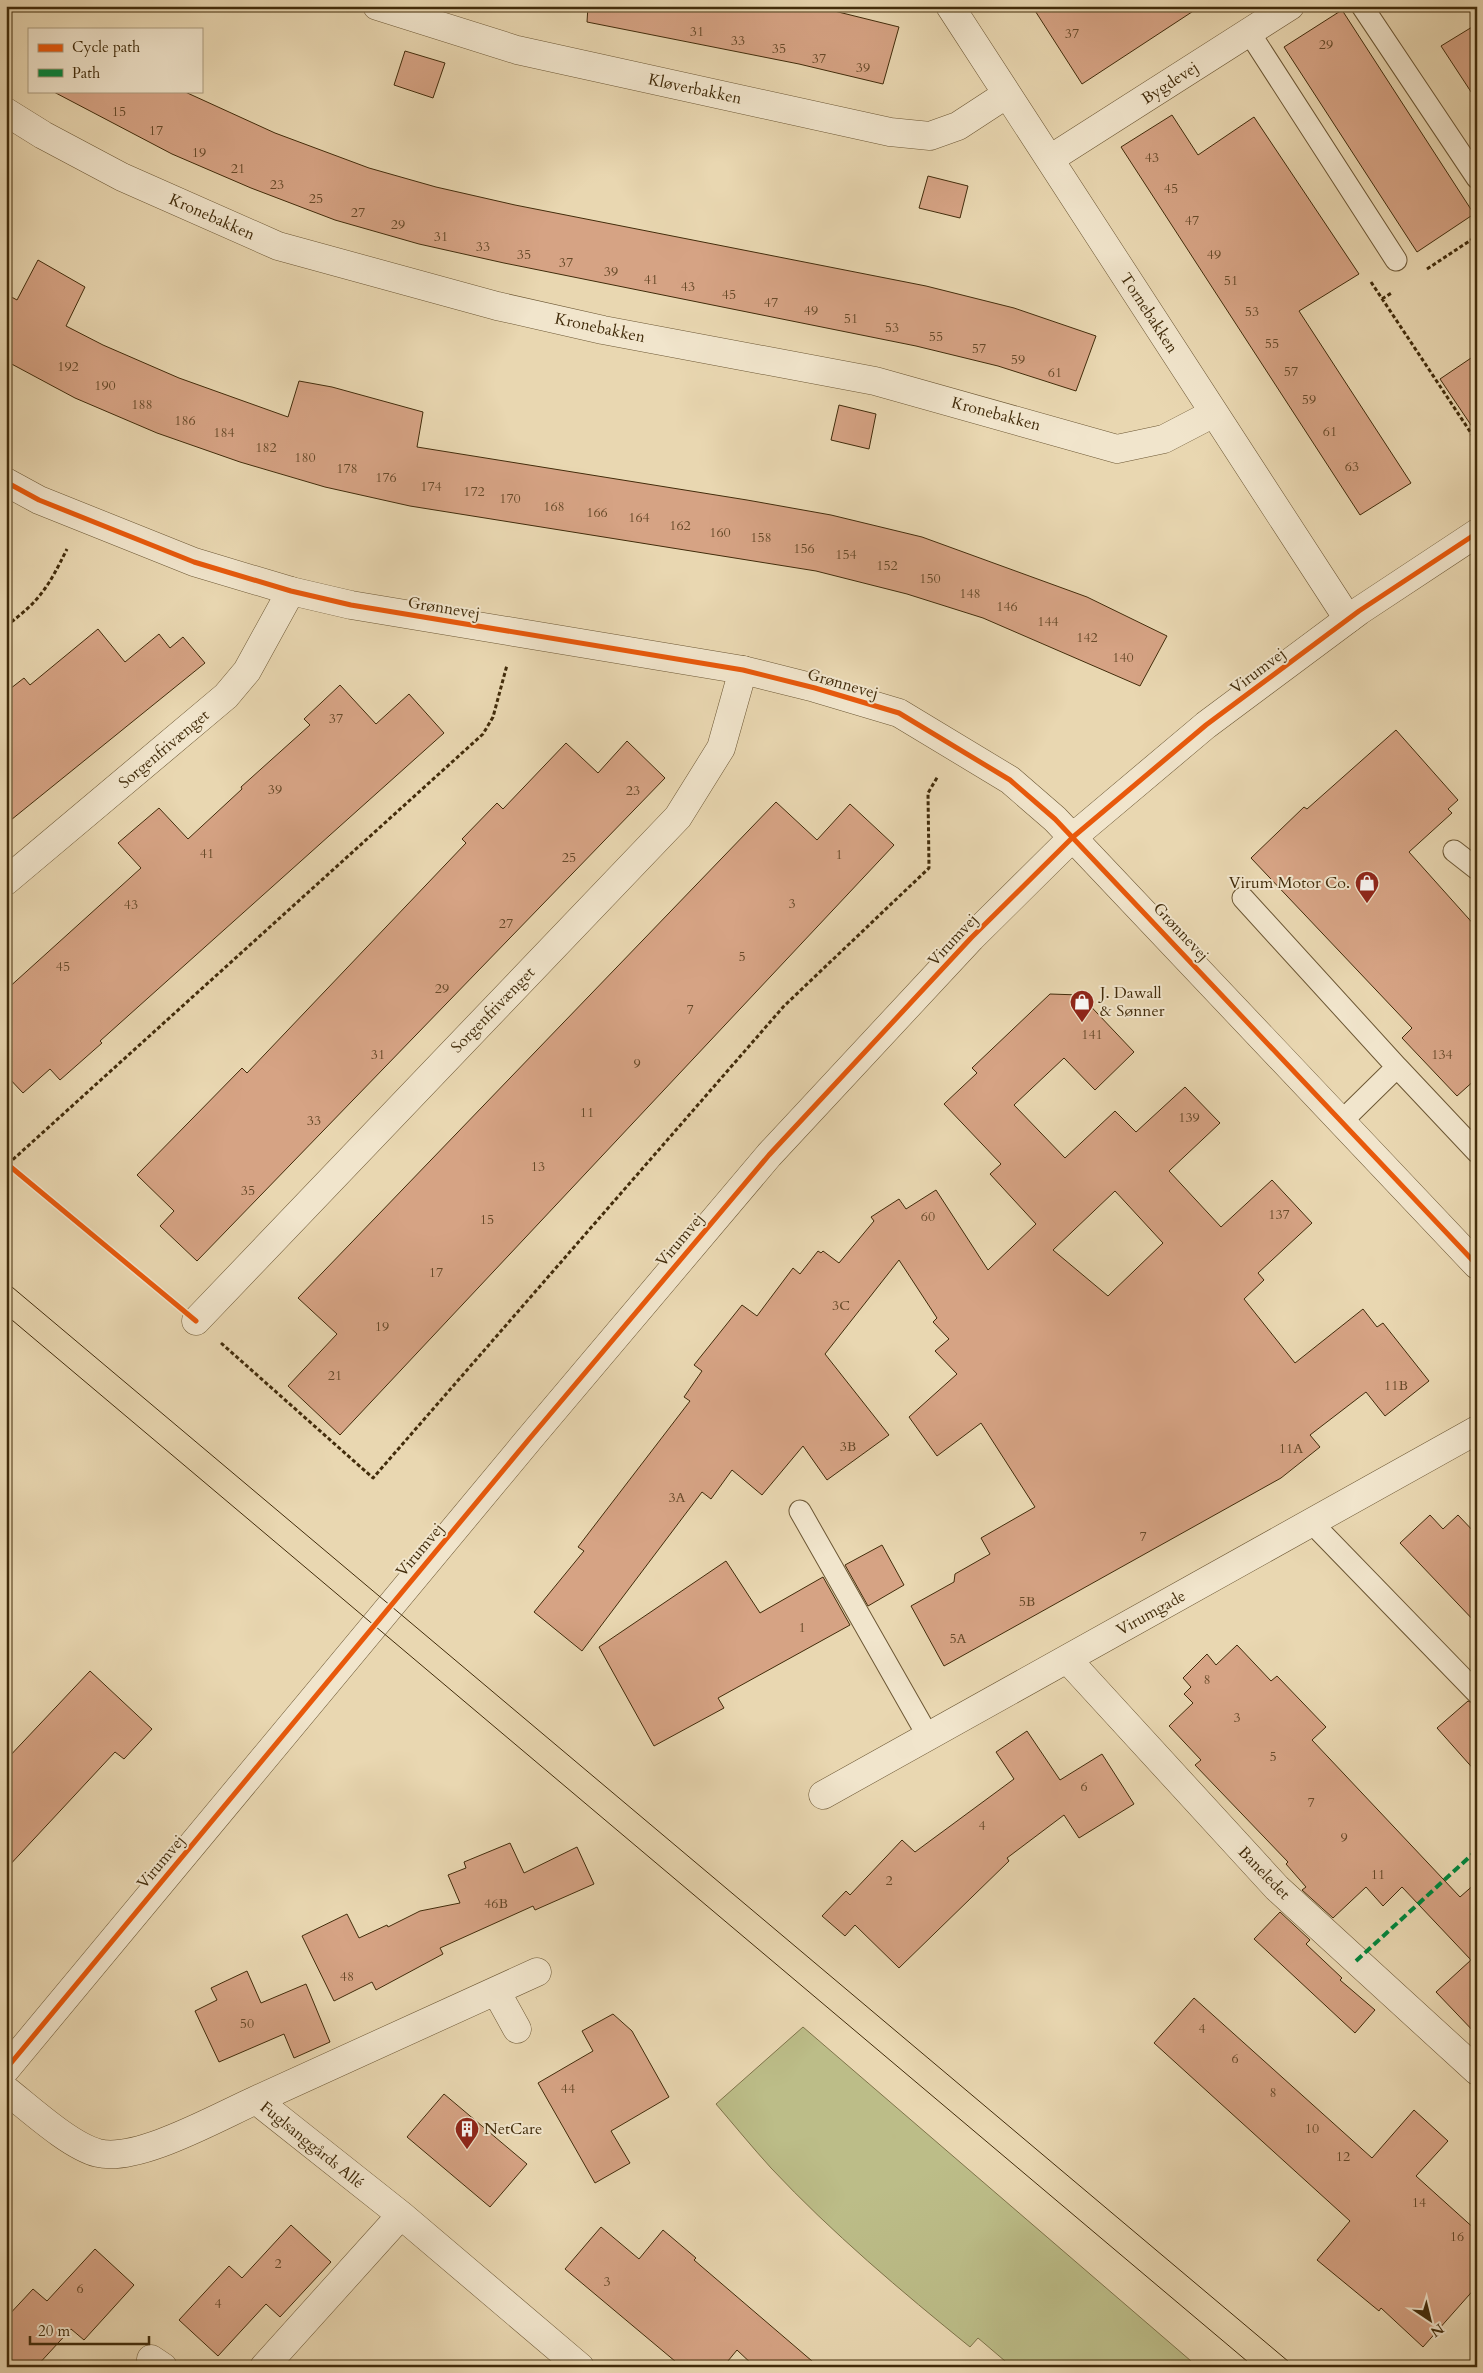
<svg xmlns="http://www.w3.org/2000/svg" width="1483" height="2373" font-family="Cardo,serif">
  <rect width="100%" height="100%" fill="#e9d7b1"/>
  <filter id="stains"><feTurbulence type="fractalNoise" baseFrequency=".004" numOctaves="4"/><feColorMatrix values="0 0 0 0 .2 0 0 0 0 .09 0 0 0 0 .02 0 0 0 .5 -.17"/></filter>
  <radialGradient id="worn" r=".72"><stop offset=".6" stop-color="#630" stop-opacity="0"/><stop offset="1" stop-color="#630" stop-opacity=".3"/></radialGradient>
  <path fill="#bcbd88" stroke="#7f744a" d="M 803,2027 L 1198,2367 L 1012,2367 L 978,2338 L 970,2347 C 901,2291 832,2233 771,2168 C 752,2147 734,2125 716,2104 Z"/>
  <path fill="#d6a384" stroke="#422c0b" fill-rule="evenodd" d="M 588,6 L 814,6 L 899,27 L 883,84 L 799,64 L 587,22 Z
    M 1032,6 L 1201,6 L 1082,84 Z
    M 1342,10 L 1474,214 L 1417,252 L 1284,47 Z
    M 1477,24 L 1477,101 L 1441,46 Z
    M 405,51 L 445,63 L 433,98 L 394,85 Z
    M 52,91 L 183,91 L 275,133 L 369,168 L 436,187 L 515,205 L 926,286 L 1014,308 L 1096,336 L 1076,391 L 998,366 L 916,346 L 504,263 L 419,244 L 335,220 L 251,188 L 172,154 Z
    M 1172,115 L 1198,155 L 1254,117 L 1359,274 L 1299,311 L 1411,483 L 1360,515 L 1121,147 Z
    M 928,176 L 968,186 L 960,218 L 919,208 Z
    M 38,260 L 85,287 L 66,326 L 103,345 L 179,378 L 288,417 L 299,381 L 332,387 L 423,412 L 417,447 L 747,500 L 831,515 L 922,537 L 1087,597 L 1167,636 L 1140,686 L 983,618 L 907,594 L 816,571 L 410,506 L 325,487 L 240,462 L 157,433 L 75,398 L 6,361 L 6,294 L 17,300 Z
    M 1477,354 L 1477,434 L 1440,379 Z
    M 839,405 L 876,414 L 869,449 L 831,440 Z
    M 98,629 L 125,662 L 159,634 L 170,648 L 183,637 L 205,663 L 6,824 L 6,692 L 24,678 L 30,685 Z
    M 340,685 L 376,724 L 409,694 L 444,733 L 100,1041 L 102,1043 L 60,1080 L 50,1069 L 23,1093 L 6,1075 L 6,990 L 141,868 L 118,843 L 159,808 L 188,839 L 242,789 L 241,787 L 310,725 L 304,719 Z
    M 1396,730 L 1458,800 L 1448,809 L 1452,813 L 1409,852 L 1477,928 L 1477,1078 L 1457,1096 L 1402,1038 L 1412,1028 L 1251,858 L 1304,807 L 1307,809 Z
    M 627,741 L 665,778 L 197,1261 L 160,1226 L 174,1211 L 137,1175 L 242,1068 L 247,1073 L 466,843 L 462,839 L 497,803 L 503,809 L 566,743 L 598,773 Z
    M 776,802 L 817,840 L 850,804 L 894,845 L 340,1435 L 288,1386 L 337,1334 L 298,1298 Z
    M 1050,994 L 1080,995 L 1134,1052 L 1095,1090 L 1064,1058 L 1014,1105 L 1065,1158 L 1115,1111 L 1136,1132 L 1185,1087 L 1220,1123 L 1169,1171 L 1221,1227 L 1272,1180 L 1312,1223 L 1258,1273 L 1264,1280 L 1244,1299 L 1295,1363 L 1363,1309 L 1377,1327 L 1383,1323 L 1429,1381 L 1385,1416 L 1366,1392 L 1310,1435 L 1320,1447 L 1281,1478 L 944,1666 L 911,1606 L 954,1582 L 955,1574 L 990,1554 L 981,1538 L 1035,1507 L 981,1423 L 937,1456 L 909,1417 L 957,1374 L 935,1351 L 949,1339 L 933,1322 L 937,1318 L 899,1260 L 825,1354 L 889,1435 L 827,1480 L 803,1446 L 762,1495 L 732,1470 L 711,1499 L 702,1492 L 582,1651 L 534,1612 L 584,1551 L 578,1547 L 690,1401 L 684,1397 L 702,1371 L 694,1365 L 742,1305 L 757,1316 L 793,1268 L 800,1274 L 818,1251 L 821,1253 L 823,1251 L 839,1263 L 874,1221 L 871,1217 L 899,1199 L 906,1209 L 936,1190 L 988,1270 L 1036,1224 L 990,1174 L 1001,1164 L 944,1104 L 977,1073 L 972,1068 ZM 1115,1191 L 1163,1243 L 1108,1296 L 1053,1250 Z
    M 1430,1515 L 1443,1529 L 1458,1515 L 1477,1535 L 1477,1624 L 1400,1543 Z
    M 882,1545 L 904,1585 L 868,1606 L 845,1565 Z
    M 726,1561 L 760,1613 L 823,1577 L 850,1625 L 718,1698 L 724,1708 L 654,1746 L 599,1647 Z
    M 1237,1645 L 1271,1681 L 1277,1676 L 1326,1727 L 1312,1740 L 1460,1897 L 1477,1882 L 1477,2035 L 1436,1992 L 1471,1960 L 1402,1887 L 1383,1906 L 1366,1887 L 1333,1918 L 1302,1890 L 1306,1887 L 1286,1864 L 1288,1862 L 1195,1765 L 1201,1760 L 1169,1726 L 1193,1703 L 1184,1694 L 1191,1687 L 1183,1678 L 1207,1654 L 1216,1665 Z
    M 90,1671 L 152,1729 L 124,1759 L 115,1752 L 6,1869 L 6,1760 Z
    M 1468,1701 L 1477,1705 L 1477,1773 L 1437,1728 Z
    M 1027,1731 L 1060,1780 L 1102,1754 L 1134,1804 L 1079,1838 L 1064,1815 L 1007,1858 L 1009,1861 L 899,1968 L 855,1925 L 845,1936 L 822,1916 L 846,1891 L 850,1895 L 902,1840 L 915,1852 L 1014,1779 L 996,1752 Z
    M 510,1843 L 524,1873 L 577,1847 L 594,1884 L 535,1910 L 533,1906 L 440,1948 L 443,1954 L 376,1990 L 372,1982 L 334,2001 L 302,1936 L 347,1914 L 359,1938 L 387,1925 L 388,1927 L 420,1911 L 460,1903 L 448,1875 L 466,1868 L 464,1862 Z
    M 1280,1912 L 1310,1940 L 1306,1944 L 1342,1978 L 1340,1980 L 1375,2010 L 1355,2033 L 1254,1939 Z
    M 247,1971 L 261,2003 L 306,1984 L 330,2042 L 294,2058 L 284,2034 L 219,2062 L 195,2011 L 217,2000 L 211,1988 Z
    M 1194,1998 L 1372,2158 L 1414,2110 L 1448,2141 L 1416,2176 L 1477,2231 L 1477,2286 L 1423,2347 L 1381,2308 L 1379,2311 L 1317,2260 L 1350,2221 L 1154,2043 Z
    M 613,2014 L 632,2031 L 669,2097 L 611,2131 L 630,2163 L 595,2183 L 538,2083 L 593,2051 L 582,2031 Z
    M 444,2094 L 527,2164 L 490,2207 L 407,2137 Z
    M 291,2225 L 331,2262 L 280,2317 L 266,2304 L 218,2356 L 179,2320 L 229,2266 L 242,2278 Z
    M 601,2227 L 639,2259 L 663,2230 L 696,2258 L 694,2260 L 819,2367 L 755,2367 L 737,2350 L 723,2367 L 682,2367 L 565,2269 Z
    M 95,2249 L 134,2285 L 84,2340 L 71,2329 L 36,2367 L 6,2367 L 6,2318 L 33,2289 L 47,2301 Z"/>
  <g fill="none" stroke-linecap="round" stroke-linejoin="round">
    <defs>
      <path id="service" d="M 1362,6 L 1477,178
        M 1249,32 L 1396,260
        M 1454,851 L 1477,869
        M 1243,898 L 1397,1067
        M 1342,1121 L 1397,1067 L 1477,1152
        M 800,1511 L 928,1736
        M 1312,1523 L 1477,1693"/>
      <path id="minor" d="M 377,6 L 517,50 L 890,132 L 930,136 L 958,126 L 1007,94
        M 950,6 L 1348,619
        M 6,112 L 43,135 L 122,177 L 278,246 L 497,306 L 603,330 L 875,381 L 1117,449 L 1164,439 L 1214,413
        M 1050,159 L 1290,6
        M 6,881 L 226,696 L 247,671 L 291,591
        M 196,1321 L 678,817 L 721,748 L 743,670
        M 1068,1660 L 1277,1888 L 1477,2071
        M 823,1795 L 1477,1430
        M 496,1991 L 517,2029
        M 6,2090 C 29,2108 70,2146 98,2153 C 137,2163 218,2117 256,2100 L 401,2215 L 580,2367
        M 256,2100 L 537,1972
        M 151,2359 L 163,2367
        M 264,2367 L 401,2215"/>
      <path id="tertiary" d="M 6,482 L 39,500 L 194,562 L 291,591 L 351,605 L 743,670 L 815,688 L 899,713 L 1010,780 L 1055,819 L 1477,1265
        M 6,2069 L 530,1438 L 769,1155 L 971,938 L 1073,837 L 1206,725 L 1359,611 L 1477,533"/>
    </defs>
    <use href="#service" stroke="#6c5734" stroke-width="23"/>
    <use href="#minor" stroke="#6c5734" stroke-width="29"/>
    <use href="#tertiary" stroke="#6c5734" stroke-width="29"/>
    <path stroke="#422c0b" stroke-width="3" stroke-dasharray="4 2.5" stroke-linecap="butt" d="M 1427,269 L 1477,236
      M 1371,282 L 1477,442
      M 1382,299 L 1393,292
      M 6,626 C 41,600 48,587 67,549
      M 8,1164 L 483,734 L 493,717 L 507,665
      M 221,1343 L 373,1478 L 784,1006 L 929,868 L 928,793 L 938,776"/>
    <use href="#service" stroke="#f1e5cc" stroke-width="21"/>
    <use href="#minor" stroke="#f1e5cc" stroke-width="28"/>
    <use href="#tertiary" stroke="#f1e5cc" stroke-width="28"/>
    <path stroke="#422c0b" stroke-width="1" d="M 6,1282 L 1295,2367
      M 6,1315 L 1254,2367"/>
    <path stroke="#00873e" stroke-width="4" stroke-dasharray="8 4" stroke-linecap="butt" d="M 1356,1961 L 1477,1850"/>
    <defs>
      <path id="cycleway" d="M 6,482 L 39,500 L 194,562 L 291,591 L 351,605 L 743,670 L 815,688 L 899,713 L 1010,780 L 1055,819 L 1477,1265
        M 6,1163 L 196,1321
        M 6,2069 L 530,1438 L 769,1155 L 971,938 L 1073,837 L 1206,725 L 1359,611 L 1477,533"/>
    </defs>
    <use href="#cycleway" stroke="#f1e5cc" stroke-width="8"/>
    <use href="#cycleway" stroke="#e8590c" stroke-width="5"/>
  </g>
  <defs>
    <symbol id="shop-pin" viewBox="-11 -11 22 30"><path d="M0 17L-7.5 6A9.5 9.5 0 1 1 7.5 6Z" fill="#8f2418" stroke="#f1e5cc"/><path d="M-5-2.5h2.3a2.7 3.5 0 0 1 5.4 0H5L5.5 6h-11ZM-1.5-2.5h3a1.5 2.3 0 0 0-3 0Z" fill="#fff"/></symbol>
    <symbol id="building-pin" viewBox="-11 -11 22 30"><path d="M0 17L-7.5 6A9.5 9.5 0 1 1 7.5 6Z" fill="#8f2418" stroke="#f1e5cc"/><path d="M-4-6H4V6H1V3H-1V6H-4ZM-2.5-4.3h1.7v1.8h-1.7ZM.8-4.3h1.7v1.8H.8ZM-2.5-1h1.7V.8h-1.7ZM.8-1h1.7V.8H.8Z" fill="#fff"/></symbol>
  </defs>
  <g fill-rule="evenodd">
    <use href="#shop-pin" x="1353" y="869" width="28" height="38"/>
    <use href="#shop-pin" x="1068" y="988" width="28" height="38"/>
    <use href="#building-pin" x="453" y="2115" width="28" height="38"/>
  </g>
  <g text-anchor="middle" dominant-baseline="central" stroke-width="4" stroke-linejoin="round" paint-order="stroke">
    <g font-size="14" fill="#674a29">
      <text x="697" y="31">31</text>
      <text x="1072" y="33">37</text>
      <text x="738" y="40">33</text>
      <text x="1326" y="44">29</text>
      <text x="779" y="48">35</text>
      <text x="819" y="58">37</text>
      <text x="863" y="67">39</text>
      <text x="119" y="111">15</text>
      <text x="156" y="130">17</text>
      <text x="199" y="152">19</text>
      <text x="1152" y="157">43</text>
      <text x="238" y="168">21</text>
      <text x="277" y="184">23</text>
      <text x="1171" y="188">45</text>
      <text x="316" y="198">25</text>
      <text x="358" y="212">27</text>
      <text x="1192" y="220">47</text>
      <text x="398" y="224">29</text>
      <text x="441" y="236">31</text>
      <text x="483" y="246">33</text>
      <text x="524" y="254">35</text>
      <text x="1214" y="254">49</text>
      <text x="566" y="262">37</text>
      <text x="611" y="271">39</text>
      <text x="651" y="279">41</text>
      <text x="1231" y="280">51</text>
      <text x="688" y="286">43</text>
      <text x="729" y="294">45</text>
      <text x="771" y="302">47</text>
      <text x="811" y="310">49</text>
      <text x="1252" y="311">53</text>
      <text x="851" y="318">51</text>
      <text x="892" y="327">53</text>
      <text x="936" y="336">55</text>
      <text x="1272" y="343">55</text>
      <text x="979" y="348">57</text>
      <text x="1018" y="359">59</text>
      <text x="68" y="366">192</text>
      <text x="1291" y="371">57</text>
      <text x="1055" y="372">61</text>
      <text x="105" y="385">190</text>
      <text x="1309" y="399">59</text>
      <text x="142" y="404">188</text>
      <text x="185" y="420">186</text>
      <text x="1330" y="431">61</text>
      <text x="224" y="432">184</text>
      <text x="266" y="447">182</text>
      <text x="305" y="457">180</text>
      <text x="1352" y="466">63</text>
      <text x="347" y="468">178</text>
      <text x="386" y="477">176</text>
      <text x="431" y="486">174</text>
      <text x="474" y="491">172</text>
      <text x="510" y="498">170</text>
      <text x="554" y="506">168</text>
      <text x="597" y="512">166</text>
      <text x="639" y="517">164</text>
      <text x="680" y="525">162</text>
      <text x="720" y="532">160</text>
      <text x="761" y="537">158</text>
      <text x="804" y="548">156</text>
      <text x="846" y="554">154</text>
      <text x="887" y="565">152</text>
      <text x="930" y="578">150</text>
      <text x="970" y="593">148</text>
      <text x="1007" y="606">146</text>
      <text x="1048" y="621">144</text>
      <text x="1087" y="637">142</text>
      <text x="1123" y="657">140</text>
      <text x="336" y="718">37</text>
      <text x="275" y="789">39</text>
      <text x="633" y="790">23</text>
      <text x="207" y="853">41</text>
      <text x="839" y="854">1</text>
      <text x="569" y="857">25</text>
      <text x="792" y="903">3</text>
      <text x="131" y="904">43</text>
      <text x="506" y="923">27</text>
      <text x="742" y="956">5</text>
      <text x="63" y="966">45</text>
      <text x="442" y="988">29</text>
      <text x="690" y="1009">7</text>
      <text x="1092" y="1034">141</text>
      <text x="378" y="1054">31</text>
      <text x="1442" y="1054">134</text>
      <text x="637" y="1063">9</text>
      <text x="587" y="1112">11</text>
      <text x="1189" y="1117">139</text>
      <text x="314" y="1120">33</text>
      <text x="538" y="1166">13</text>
      <text x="248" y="1190">35</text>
      <text x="1279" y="1214">137</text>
      <text x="928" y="1216">60</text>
      <text x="487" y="1219">15</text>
      <text x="436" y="1272">17</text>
      <text x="841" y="1305">3C</text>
      <text x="382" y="1326">19</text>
      <text x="335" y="1375">21</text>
      <text x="1396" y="1385">11B</text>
      <text x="848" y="1446">3B</text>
      <text x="1291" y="1448">11A</text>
      <text x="677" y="1497">3A</text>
      <text x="1143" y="1536">7</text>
      <text x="1027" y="1601">5B</text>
      <text x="802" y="1627">1</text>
      <text x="958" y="1638">5A</text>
      <text x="1207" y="1679">8</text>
      <text x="1237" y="1717">3</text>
      <text x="1273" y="1756">5</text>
      <text x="1084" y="1786">6</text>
      <text x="1311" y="1802">7</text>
      <text x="982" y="1825">4</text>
      <text x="1344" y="1837">9</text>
      <text x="1378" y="1874">11</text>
      <text x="889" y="1880">2</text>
      <text x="496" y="1903">46B</text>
      <text x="347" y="1976">48</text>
      <text x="247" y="2023">50</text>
      <text x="1202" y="2028">4</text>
      <text x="1235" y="2058">6</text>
      <text x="568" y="2088">44</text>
      <text x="1273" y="2092">8</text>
      <text x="1312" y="2128">10</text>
      <text x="1343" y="2156">12</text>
      <text x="1419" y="2202">14</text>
      <text x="1457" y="2236">16</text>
      <text x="278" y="2263">2</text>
      <text x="607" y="2281">3</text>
      <text x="80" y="2288">6</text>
      <text x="218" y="2303">4</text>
    </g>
    <g font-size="16" fill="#422c0b" stroke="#f1e5cc">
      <text transform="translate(1170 83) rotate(-33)">Bygdevej</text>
      <text transform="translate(695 89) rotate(12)">Kløverbakken</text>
      <text transform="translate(212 217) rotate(24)">Kronebakken</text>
      <text transform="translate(1149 313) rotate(57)">Tornebakken</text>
      <text transform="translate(600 328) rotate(12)">Kronebakken</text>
      <text transform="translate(996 414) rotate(15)">Kronebakken</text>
      <text transform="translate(444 608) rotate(9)">Grønnevej</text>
      <text transform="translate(1258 671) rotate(-37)">Virumvej</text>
      <text transform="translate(843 684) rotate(16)">Grønnevej</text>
      <text transform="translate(164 749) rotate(-40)">Sorgenfrivænget</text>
      <text transform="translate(1181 932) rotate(47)">Grønnevej</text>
      <text transform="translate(953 940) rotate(-47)">Virumvej</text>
      <text transform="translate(493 1010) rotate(-46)">Sorgenfrivænget</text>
      <text transform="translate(680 1240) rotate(-50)">Virumvej</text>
      <text transform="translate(420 1550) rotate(-50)">Virumvej</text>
      <text transform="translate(1151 1613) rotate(-29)">Virumgade</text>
      <text transform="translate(161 1862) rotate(-50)">Virumvej</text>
      <text transform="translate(1264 1873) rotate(46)">Baneledet</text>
      <text transform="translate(312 2145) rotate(39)">Fuglsanggårds Allé</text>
    </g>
    <g font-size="16" fill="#422c0b" stroke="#f1e5cc" text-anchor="start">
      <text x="1350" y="883" text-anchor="end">Virum Motor Co.</text>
      <text x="1100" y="993">J. Dawall<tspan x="1100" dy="18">&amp; Sønner</tspan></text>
      <text x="484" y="2129">NetCare</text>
    </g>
  </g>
  <rect width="1483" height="2373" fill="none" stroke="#e9d7b1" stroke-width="25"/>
  <rect x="8" y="8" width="1468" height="2358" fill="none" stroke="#422c0b" stroke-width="2.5"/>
  <rect x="12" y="12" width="1458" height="2348" fill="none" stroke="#422c0b"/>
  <rect x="28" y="28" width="175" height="65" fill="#f1e5cc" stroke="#ab9b7f"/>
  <rect x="38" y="44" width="25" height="8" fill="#e8590c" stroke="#ab9b7f"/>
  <text x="72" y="52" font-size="15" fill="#422c0b">Cycle path</text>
  <rect x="38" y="69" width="25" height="8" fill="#00873e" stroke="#ab9b7f"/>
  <text x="72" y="78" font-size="15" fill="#422c0b">Path</text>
  <g transform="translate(1430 2320) rotate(145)" stroke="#f1e5cc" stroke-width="4" paint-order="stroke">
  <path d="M0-4L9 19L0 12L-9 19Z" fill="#422c0b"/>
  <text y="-8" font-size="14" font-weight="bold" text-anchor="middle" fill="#422c0b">N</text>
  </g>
  <path d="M30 2336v8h119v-8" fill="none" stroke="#422c0b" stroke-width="2.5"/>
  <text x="38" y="2336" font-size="15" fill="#422c0b" stroke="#f1e5cc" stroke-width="4" paint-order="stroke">20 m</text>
  <rect width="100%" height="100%" filter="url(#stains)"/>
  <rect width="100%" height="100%" fill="url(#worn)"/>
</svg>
